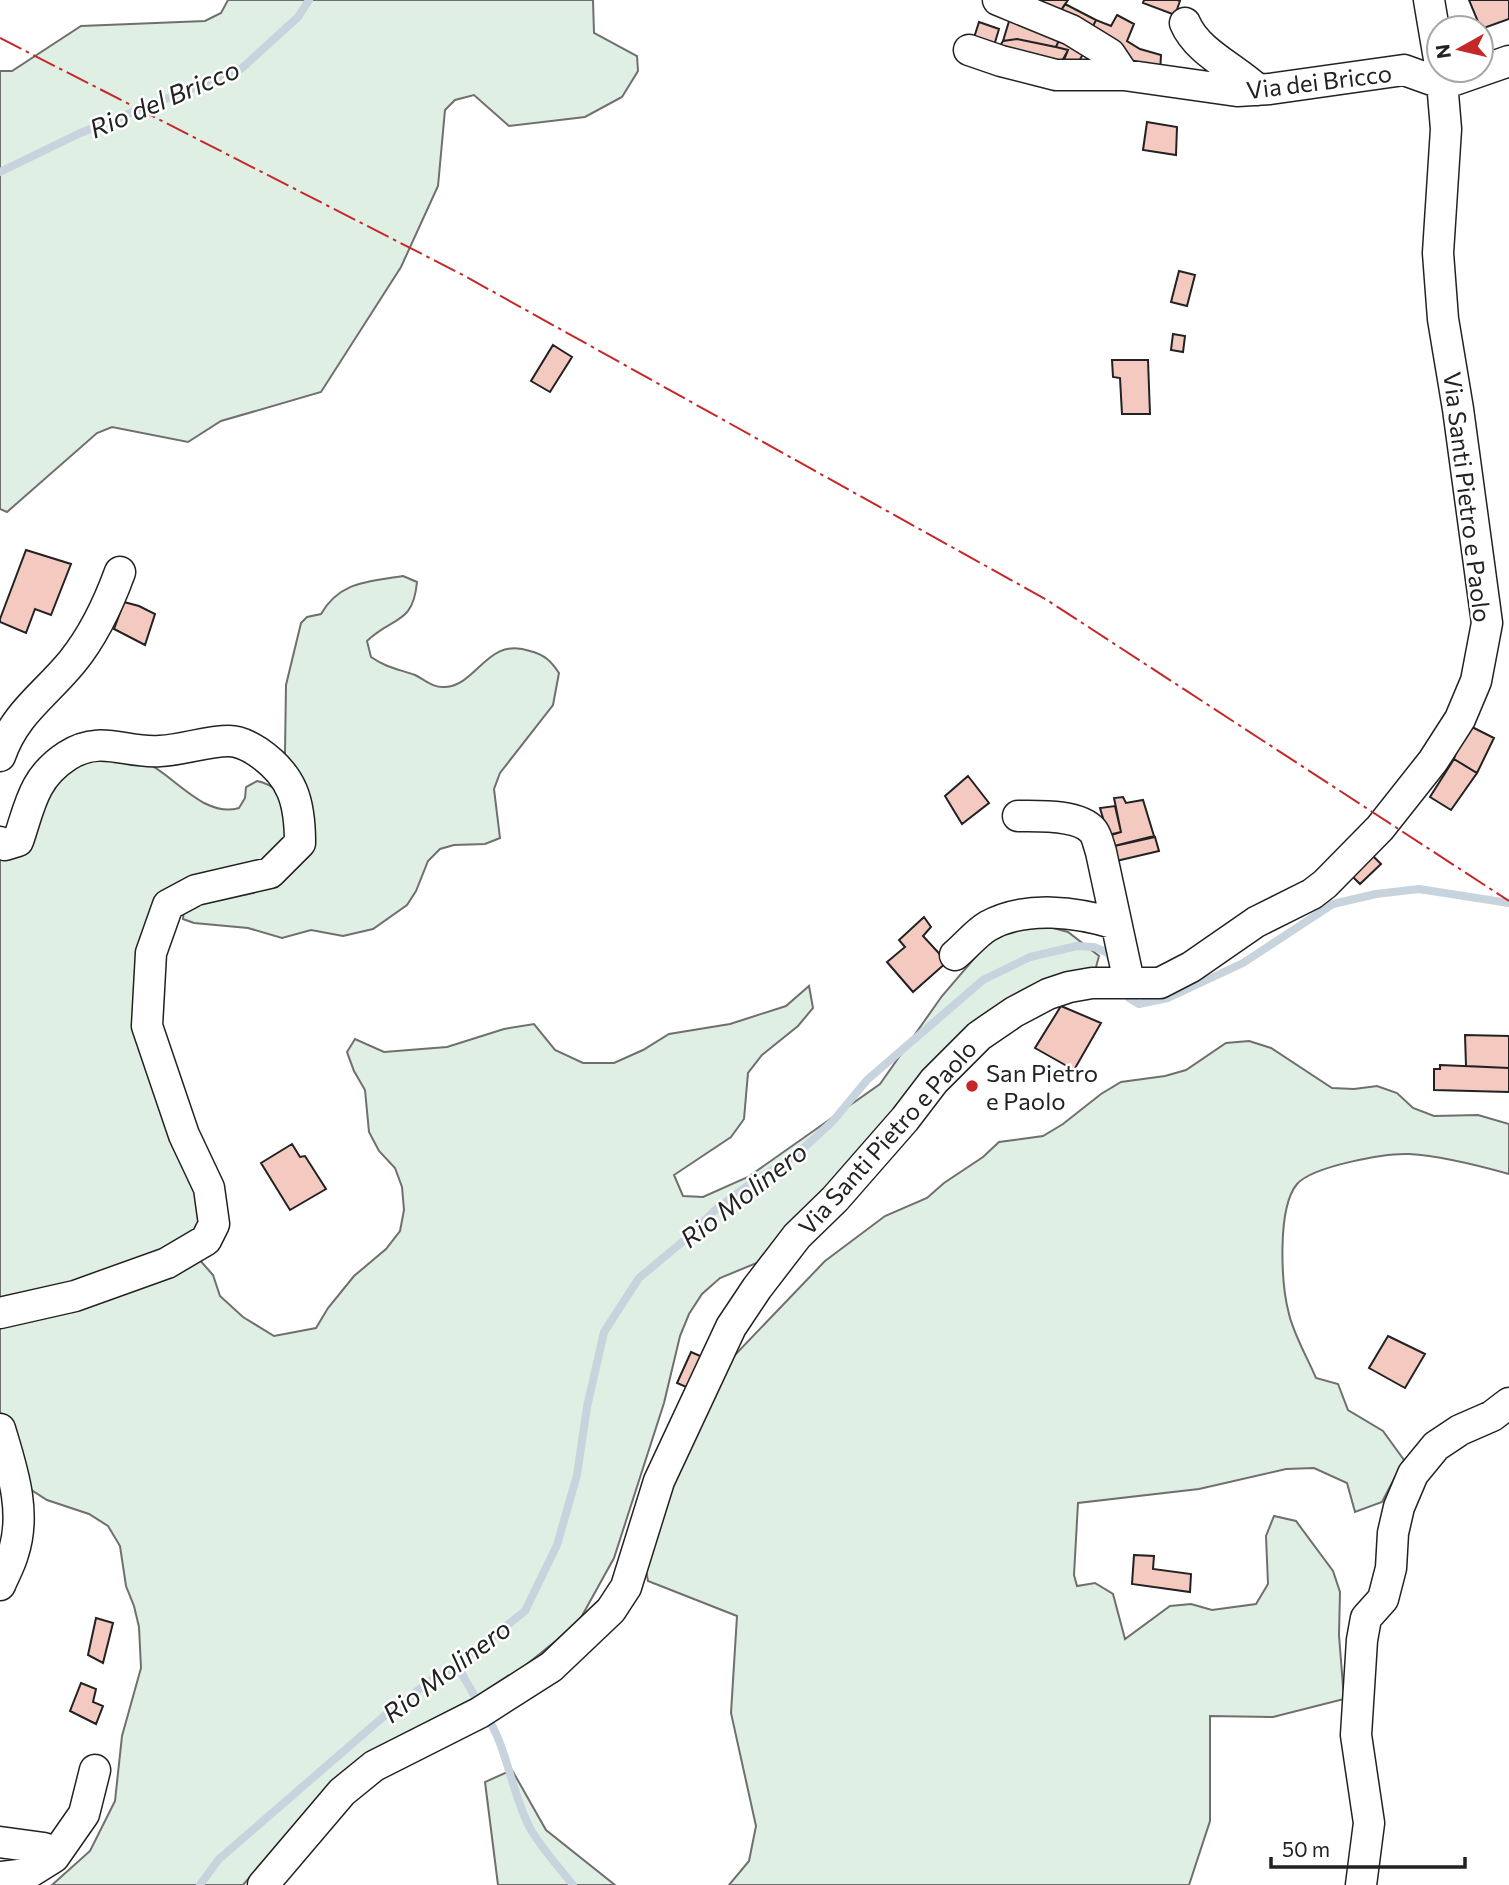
<svg xmlns="http://www.w3.org/2000/svg" width="1509" height="1885" font-family="Commissioner,sans-serif">
  <rect width="100%" height="100%" fill="#fff"/>
  <path fill="#e0efe3" stroke="#6f6f6f" stroke-width="2" d="M 228,0 L 593,0 L 594,33 L 637,56 L 638,71 L 622,97 L 585,117 L 509,126 L 474,95 L 455,100 L 445,110 L 438,186 L 401,267 L 321,392 L 221,421 L 188,442 L 112,427 L 97,433 L 7,512 L 0,509 L 0,71 L 12,71 L 81,26 L 205,21 L 221,13 Z
    M 403,576 L 417,582 C 413,625 393,616 367,641 L 371,657 C 387,668 398,669 415,675 C 425,680 433,688 445,687 C 478,685 487,636 530,651 C 545,655 551,661 559,673 L 553,705 L 500,773 L 494,789 L 500,838 L 485,844 L 454,845 L 440,849 L 428,861 L 416,891 L 407,905 L 373,929 L 343,936 L 311,930 L 282,938 L 248,928 L 194,923 L 183,919 L 184,908 C 219,898 304,884 312,844 L 285,763 L 285,752 L 286,685 L 301,623 L 307,617 L 321,614 C 340,581 368,582 403,576 Z
    M 80,756 C 96,757 126,753 140,759 C 172,772 203,819 239,808 L 245,798 L 246,787 L 257,781 C 276,785 282,796 293,812 L 283,854 L 223,874 L 168,888 L 154,909 L 138,964 L 202,1187 L 197,1257 L 213,1275 L 220,1296 L 243,1317 L 274,1336 L 316,1328 L 328,1308 L 354,1276 L 386,1249 L 400,1231 L 404,1210 L 402,1187 L 395,1168 L 379,1151 L 369,1132 L 365,1090 L 354,1071 L 347,1052 L 355,1039 L 384,1052 L 447,1047 L 504,1029 L 534,1024 L 555,1050 L 583,1063 L 614,1063 L 643,1050 L 669,1034 L 730,1024 L 786,1006 L 809,986 L 813,1008 L 798,1026 L 762,1055 L 748,1073 L 744,1119 L 731,1137 L 674,1175 L 683,1196 L 703,1197 L 748,1177 L 880,1084 L 942,996 L 990,940 L 1018,927 L 1046,926 L 1068,932 L 1099,956 L 1095,971 L 1049,982 L 764,1260 L 720,1278 L 702,1294 L 689,1314 L 680,1336 L 664,1403 L 614,1558 L 578,1623 L 505,1682 L 394,1739 L 328,1787 L 243,1885 L 52,1885 L 90,1851 L 115,1801 L 122,1736 L 141,1668 L 139,1627 L 134,1606 L 126,1586 L 120,1546 L 108,1526 L 89,1514 L 47,1500 L 2,1471 L 0,1468 L 0,854 L 40,791 Z
    M 1249,1041 L 1271,1048 L 1332,1088 L 1354,1089 L 1377,1086 L 1397,1093 L 1413,1108 L 1434,1116 L 1478,1115 L 1509,1124 L 1509,1174 C 1477,1165 1442,1156 1409,1154 C 1386,1153 1313,1166 1297,1184 C 1277,1208 1281,1284 1289,1314 C 1294,1335 1307,1357 1316,1378 L 1338,1384 L 1348,1410 L 1383,1431 L 1404,1460 L 1382,1502 L 1355,1512 L 1347,1483 L 1314,1468 L 1286,1469 L 1199,1489 L 1078,1503 L 1074,1575 L 1077,1586 L 1095,1583 L 1113,1594 L 1125,1639 L 1170,1606 L 1191,1604 L 1212,1610 L 1256,1604 L 1268,1584 L 1266,1536 L 1274,1516 L 1296,1521 L 1333,1571 L 1340,1592 L 1339,1635 L 1344,1699 L 1273,1717 L 1210,1716 L 1210,1821 L 1189,1885 L 729,1885 L 749,1861 L 756,1826 L 731,1713 L 737,1616 L 648,1581 L 644,1559 L 688,1437 L 732,1358 L 825,1261 L 885,1216 L 927,1198 L 944,1183 L 983,1157 L 999,1142 L 1043,1136 L 1063,1124 L 1101,1094 L 1121,1082 L 1165,1076 L 1186,1070 L 1226,1043 Z
    M 512,1770 L 546,1830 L 615,1885 L 498,1885 L 485,1782 Z"/>
  <g fill="none" stroke-linecap="round" stroke-linejoin="round">
    <path stroke="#c7d3dd" stroke-width="8" d="M 0,172 L 78,134 L 241,69 L 298,17 L 309,0
      M 1125,991 L 1129,998 L 1139,1004 L 1168,998 L 1243,963 L 1333,904 L 1376,894 L 1419,889 L 1509,903
      M 457,1665 L 479,1704
      M 486,1715 C 508,1749 511,1792 530,1828 C 541,1848 559,1867 573,1885
      M 200,1885 L 218,1860 L 383,1717 L 433,1679 L 457,1665 L 525,1611 L 557,1545 L 577,1475 L 587,1407 L 604,1332 L 639,1278 L 687,1238 L 714,1211 L 750,1184 L 795,1156 L 833,1121 L 867,1080 L 983,980 L 1030,957 L 1077,946 L 1094,947 L 1108,953 L 1112,960"/>
  </g>
  <path fill="#f3c9c0" stroke="#222" stroke-width="2" d="M 1030,0 L 1068,0 L 1056,18 Z
    M 1144,0 L 1177,0 L 1180,1 L 1175,15 L 1143,3 Z
    M 1469,0 L 1509,0 L 1509,19 L 1481,29 Z
    M 1065,4 L 1096,20 L 1089,34 L 1056,18 Z
    M 1117,15 L 1134,24 L 1127,41 L 1140,49 L 1161,55 L 1160,73 L 1125,65 L 1089,34 L 1096,20 L 1111,26 Z
    M 1010,18 L 1063,31 L 1056,47 L 1017,39 L 1003,41 Z
    M 979,22 L 999,29 L 993,49 L 972,44 Z
    M 1063,31 L 1088,45 L 1077,65 L 1064,60 L 1068,50 L 1056,47 Z
    M 1017,39 L 1056,47 L 1068,50 L 1059,67 L 993,58 L 1003,41 Z
    M 1147,122 L 1177,127 L 1176,155 L 1143,150 Z
    M 1179,271 L 1195,275 L 1187,306 L 1171,302 Z
    M 1173,334 L 1185,336 L 1183,352 L 1171,350 Z
    M 553,345 L 572,357 L 550,392 L 531,381 Z
    M 1112,360 L 1148,360 L 1150,414 L 1122,414 L 1120,378 L 1113,377 Z
    M 26,550 L 71,564 L 51,615 L 35,609 L 26,633 L 0,622 L 0,619 Z
    M 124,602 L 139,606 L 155,614 L 145,645 L 114,629 Z
    M 1466,724 L 1494,738 L 1477,773 L 1454,759 Z
    M 1454,759 L 1477,773 L 1451,810 L 1430,797 Z
    M 968,776 L 989,803 L 962,824 L 945,796 Z
    M 1123,797 L 1126,803 L 1143,800 L 1154,836 L 1110,847 L 1108,836 L 1121,832 L 1114,798 Z
    M 1115,806 L 1121,832 L 1108,835 L 1100,808 Z
    M 1155,837 L 1159,851 L 1112,862 L 1110,847 Z
    M 1370,853 L 1381,864 L 1360,884 L 1349,873 Z
    M 924,917 L 931,927 L 923,936 L 947,962 L 913,992 L 887,962 L 905,947 L 899,940 Z
    M 1061,1006 L 1101,1023 L 1074,1070 L 1035,1048 Z
    M 1465,1035 L 1509,1036 L 1509,1068 L 1466,1066 Z
    M 1440,1065 L 1509,1068 L 1509,1092 L 1434,1090 L 1434,1069 L 1440,1069 Z
    M 292,1144 L 300,1157 L 305,1156 L 326,1189 L 290,1210 L 261,1163 Z
    M 1388,1336 L 1425,1354 L 1405,1388 L 1369,1368 Z
    M 691,1352 L 707,1359 L 693,1390 L 677,1383 Z
    M 1134,1555 L 1154,1556 L 1153,1569 L 1191,1574 L 1190,1592 L 1132,1584 Z
    M 96,1618 L 113,1623 L 103,1663 L 88,1655 Z
    M 81,1683 L 96,1689 L 93,1702 L 103,1706 L 96,1724 L 70,1711 Z"/>
  <g fill="none" stroke-linecap="round" stroke-linejoin="round">
    <defs>
      <path id="minor" d="M 998,0 L 1071,30 L 1110,54 L 1124,75 L 1237,91 L 1270,89 L 1404,70 L 1443,84 L 1509,61
        M 1429,0 L 1439,59
        M 1185,23 C 1197,52 1235,68 1258,90
        M 969,50 L 1001,61 L 1056,75 L 1124,75
        M 0,756 C 15,713 44,696 72,662 C 94,635 108,605 120,572
        M 1018,816 C 1038,816 1079,814 1093,831 C 1097,836 1099,846 1101,852 L 1129,982
        M 0,842 L 5,845 L 18,841 C 30,806 33,778 67,756 C 101,734 126,754 160,751 C 183,750 206,741 229,741 C 240,741 249,746 258,752 C 293,776 300,802 300,843 L 270,873 L 196,890 L 168,905 L 151,953 L 147,1026 L 184,1135 L 209,1188 L 214,1224 L 206,1240 L 167,1263 L 75,1296 L 0,1313
        M 955,955 C 966,946 976,933 988,926 C 1026,905 1077,912 1116,924
        M 0,1429 C 12,1469 27,1512 13,1554 C 10,1565 4,1575 0,1585
        M 0,1842 L 44,1848 L 54,1857
        M 0,1877 L 27,1874 L 54,1857 L 84,1814 L 95,1770
        M 263,1885 L 342,1792 L 374,1766 L 479,1713 L 551,1667 L 611,1610 L 626,1587 L 659,1481 L 731,1327 L 757,1288 L 797,1236 L 835,1199 L 905,1119 L 934,1081 L 979,1036 L 1014,1012 L 1048,994 L 1069,987 L 1092,983 L 1160,983 L 1191,967 L 1256,922 L 1312,894 L 1325,884 L 1380,828 L 1433,761 L 1460,719 L 1476,681 L 1487,623 L 1458,409 L 1443,319 L 1438,253 L 1446,129 L 1441,70
        M 1361,1885 L 1369,1823 L 1356,1735 L 1362,1640 L 1366,1618 L 1383,1599 L 1391,1568 L 1393,1533 L 1399,1507 L 1413,1474 L 1436,1446 L 1460,1430 L 1492,1416 L 1509,1403"/>
    </defs>
    <use href="#minor" stroke="#222" stroke-width="33"/>
    <use href="#minor" stroke="#fff" stroke-width="30"/>
    <path stroke="#c62828" stroke-width="2" stroke-dasharray="24 5 3.5 5" stroke-linecap="butt" d="M 0,38 L 463,275 L 1047,600 L 1509,901"/>
  </g>
  <circle fill="#c62828" stroke="#fff" stroke-width="2.5" cx="972" cy="1086" r="7"/>
  <g text-anchor="middle" dominant-baseline="central" stroke-width="5" stroke-linejoin="round" paint-order="stroke">
    <g font-size="24" fill="#222" stroke="#fff">
      <text transform="translate(1319 81) rotate(-7)">Via dei Bricco</text>
      <text transform="translate(1468 497) rotate(83)">Via Santi Pietro e Paolo</text>
      <text transform="translate(887 1137) rotate(-48)">Via Santi Pietro e Paolo</text>
    </g>
    <g font-size="24" fill="#222" stroke="#fff" text-anchor="start">
      <text x="986" y="1072">San Pietro<tspan x="986" dy="28">e Paolo</tspan></text>
    </g>
    <g font-size="26" font-style="italic" fill="#222" stroke="#fff">
      <text transform="translate(164 98) rotate(-23)">Rio del Bricco</text>
      <text transform="translate(743 1194) rotate(-38)">Rio Molinero</text>
      <text transform="translate(446 1670) rotate(-37)">Rio Molinero</text>
    </g>
  </g>
  <g transform="translate(1460 49) rotate(262)"><circle r="33" fill="#ffffff" stroke="#a7a7a7" stroke-width="2"/>
  <path d="M0-5L12 26L0 18L-12 26Z" fill="#c62828"/>
  <text y="-10" font-size="19" font-weight="bold" text-anchor="middle" fill="#222222">N</text>
  </g>
  <path d="M1271 1857v10h194v-10" fill="none" stroke="#222222" stroke-width="3.5"/>
  <text x="1282" y="1857" font-size="21" fill="#222222" stroke="#ffffff" stroke-width="5" paint-order="stroke">50 m</text>
</svg>
